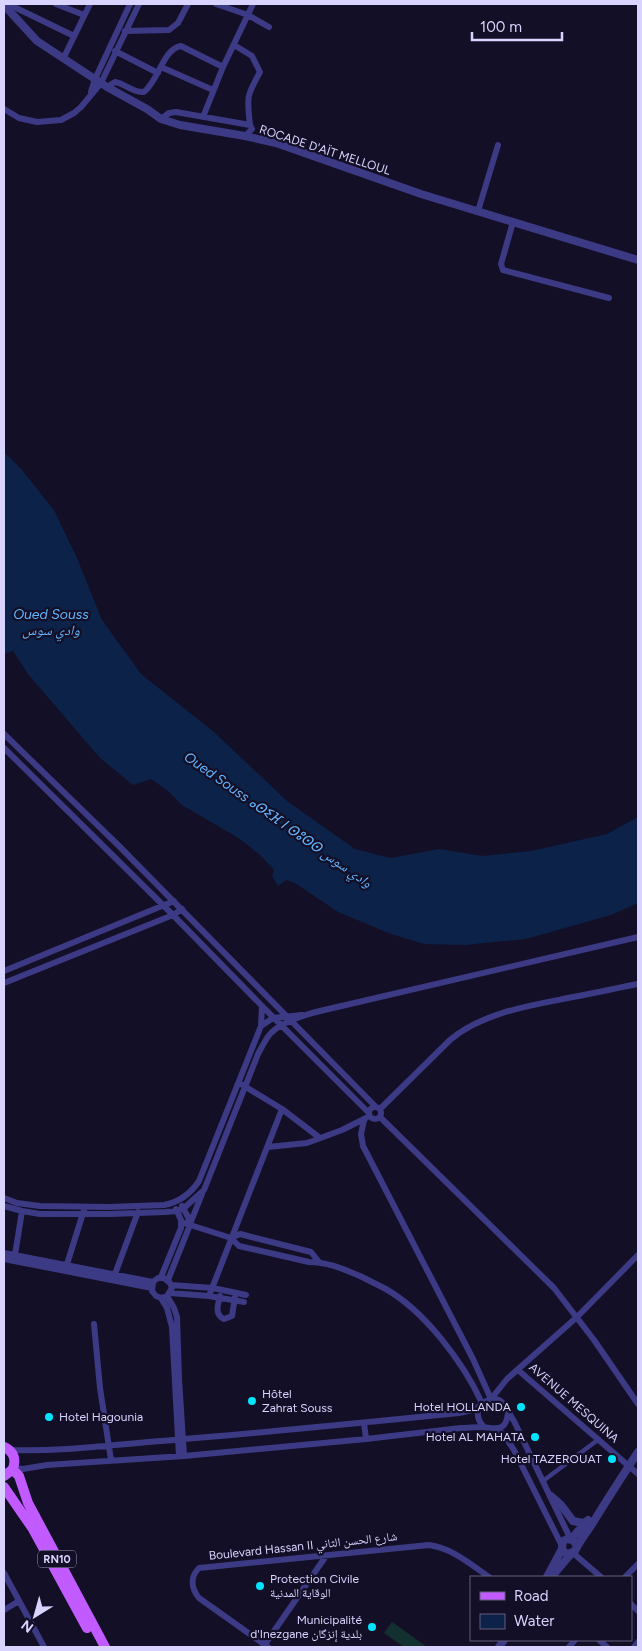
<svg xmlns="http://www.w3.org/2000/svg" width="642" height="1651" font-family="Figtree,'Noto Naskh Arabic','Noto Sans Tifinagh',sans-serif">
  <rect width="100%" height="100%" fill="#130f26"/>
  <path fill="#12302f" d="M 392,1622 L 395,1624 L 427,1647 L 404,1647 L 384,1633 Z"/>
  <path fill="#0c2248" d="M 4,452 L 22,470 L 54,510 L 77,558 L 102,620 L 141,674 L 214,732 L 287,801 L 355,849 L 390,858 L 439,849 L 482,856 L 531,851 L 607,834 L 638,817 L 638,903 L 611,915 L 526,939 L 465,945 L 424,944 L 391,934 L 338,912 L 295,883 L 286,880 L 278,886 L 272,876 L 274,870 L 260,855 L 240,839 L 182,805 L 168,791 L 151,779 L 133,785 L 100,758 L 28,674 L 13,651 L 4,654 Z"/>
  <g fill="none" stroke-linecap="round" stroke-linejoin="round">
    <path stroke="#3d3a85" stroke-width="4.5" d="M 543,1481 L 599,1439"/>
    <path stroke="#3d3a85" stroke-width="6" d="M 8,4 L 74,36
      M 56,4 L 84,15
      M 216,4 L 248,15 L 269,27
      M 125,31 L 169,30 L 178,23 L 188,4
      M 234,45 L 252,56 L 260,72 C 246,97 247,97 250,125
      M 115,51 L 158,73
      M 63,59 L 90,4
      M 161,67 L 213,90
      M 107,87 L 115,82 C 126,84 133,93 144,92 C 159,80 163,49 181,46 L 223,67
      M 91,92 L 95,79 L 130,4
      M 4,109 L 19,118 L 37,122 L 61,120 L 74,113 L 81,107 L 101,83 L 139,4
      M 203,117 L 223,67 L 253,4
      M 161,119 L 169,113 L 176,112 L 250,125 L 252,129 L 245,136
      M 478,211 L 498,145
      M 513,222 L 501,264 L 503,270 L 609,298
      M 4,734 L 119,846 L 376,1107
      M 4,748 L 173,915 L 262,1006 L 369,1113
      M 4,971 L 174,901
      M 4,983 L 173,915 L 182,909
      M 261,1026 L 262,1006
      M369 1113a6 6 0 1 1 12 0a6 6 0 1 1-12 0Z
      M 282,1109 L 320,1138
      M 380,1109 L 450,1040 C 483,1012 533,1005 573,997 C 595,993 617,988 638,984
      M 380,1117 L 554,1288 L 594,1340 L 638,1404
      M 364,1120 L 361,1134 L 363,1146 L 473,1359 L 491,1399
      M 268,1147 L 307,1143 L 342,1130 L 366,1118
      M 4,1198 L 17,1203 L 40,1206 L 109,1207 L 164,1205 C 180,1202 191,1193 199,1181 L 261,1026 L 273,1018 L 302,1015
      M 4,1206 L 22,1211 L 40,1214 L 110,1214 L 165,1212 L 177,1211 L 184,1208 L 204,1190 L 258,1054 C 262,1047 266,1038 271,1033 C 283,1021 304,1015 320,1011 L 638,937
      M 181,1222 L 231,1238 L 239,1246 L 309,1262 C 328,1262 343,1269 360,1276 C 368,1280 376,1284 384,1288 C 424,1310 463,1362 482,1403
      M 190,1224 L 202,1194
      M 231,1238 L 240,1234 L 244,1235 L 311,1252 L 319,1262
      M 4,1253 L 153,1282 L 158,1278 L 164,1278 L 170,1283 L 172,1288 L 167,1296 L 161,1298
      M 15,1255 L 22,1211
      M 4,1259 L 152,1288
      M 67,1264 L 84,1210
      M 115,1274 L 138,1212
      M 161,1277 L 181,1228 L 181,1220 L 176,1209
      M 168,1280 L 190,1225 L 188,1217 L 182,1206
      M 153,1282 L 152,1291 L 156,1296 L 161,1298 L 167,1308 L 172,1327 L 179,1456
      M 171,1285 L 213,1288 L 246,1295
      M 170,1293 L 209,1296 L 244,1302
      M 167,1296 L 174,1308 L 177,1317 L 179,1379 L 184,1456
      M 209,1296 L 282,1109 L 241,1084
      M 220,1296 C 218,1305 214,1314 224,1319 L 232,1316 L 235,1297
      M 94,1324 L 100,1388 L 111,1460
      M 518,1370 L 638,1474
      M 491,1399 L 507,1379 L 577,1317 L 638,1255
      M 479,1407 C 476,1415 478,1421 484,1427
      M 364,1423 L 366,1439
      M 497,1429 L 504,1435 L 514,1450 L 562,1546
      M 10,1450 C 60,1452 111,1445 161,1441 C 261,1433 360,1423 459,1413 C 465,1412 470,1411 475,1409 C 484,1404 492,1391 504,1404 C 508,1408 510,1416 514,1421 L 570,1538
      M 13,1468 L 23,1469 L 47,1465 L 184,1456 L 366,1439 L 461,1428 C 468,1428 475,1427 482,1427 C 495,1428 506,1433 508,1413
      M 573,1553 L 601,1577
      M 4,1573 L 44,1647
      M 625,1577 L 638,1564
      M 631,1604 L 638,1611
      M 4,1610 L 19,1601
      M 599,1640 L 607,1647
      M 263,1647 L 326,1556
      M 268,1647 L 199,1598 C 191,1588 190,1577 199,1568 L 429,1545 C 452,1548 470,1564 489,1577
      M 569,1647 L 575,1640
      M 634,1647 L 638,1642"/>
    <path stroke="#3d3a85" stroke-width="8" d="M 4,5 L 37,41 L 107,87 L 147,109 L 161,119 L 180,125 L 245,136 L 276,143 L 421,194 L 638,260
      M 551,1496 L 561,1505 L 573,1521 L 583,1523 L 587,1521
      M 571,1539 L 588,1520
      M 577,1546 L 573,1540 L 567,1539 L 563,1541 L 562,1548 L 564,1552 L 568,1554 L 575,1551 C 580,1540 588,1531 594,1521 C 608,1498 623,1475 638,1452
      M 554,1574 L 571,1554
      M 547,1577 L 562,1549
      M 499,1647 L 504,1640"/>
    <path stroke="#c25bff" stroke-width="10" d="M 4,1447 C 14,1451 17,1461 12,1470 L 4,1476
      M 13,1470 L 19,1476 L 28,1503 L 105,1647
      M 4,1487 L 33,1529 L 87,1628"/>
  </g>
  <g fill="#00e5ff" stroke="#130f26" stroke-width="2">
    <circle cx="252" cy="1401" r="5"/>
    <circle cx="521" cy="1407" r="5"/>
    <circle cx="49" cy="1417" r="5"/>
    <circle cx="535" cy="1437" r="5"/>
    <circle cx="612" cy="1459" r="5"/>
    <circle cx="260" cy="1586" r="5"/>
    <circle cx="372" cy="1627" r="5"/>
  </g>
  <g text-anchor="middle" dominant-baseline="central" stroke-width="4.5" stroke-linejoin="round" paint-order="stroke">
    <rect fill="#130f26" stroke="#9e99be" stroke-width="1" x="38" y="1550.5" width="38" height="17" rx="4"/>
    <g font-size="11" font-weight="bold" fill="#d9d4ff">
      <text x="57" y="1559">RN10</text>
    </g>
    <g font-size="12" fill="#d9d4ff" stroke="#130f26">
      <text transform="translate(325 150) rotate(18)">ROCADE D'AÏT MELLOUL</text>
      <text transform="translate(574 1403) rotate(41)">AVENUE MESQUINA</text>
      <text transform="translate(303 1546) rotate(-6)">Boulevard Hassan II شارع الحسن الثاني</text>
    </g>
    <g font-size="12" fill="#d9d4ff" stroke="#130f26" text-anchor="end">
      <text x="262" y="1394" text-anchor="start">Hôtel<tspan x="262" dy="14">Zahrat Souss</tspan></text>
      <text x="511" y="1407">Hotel HOLLANDA</text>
      <text x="59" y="1417" text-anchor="start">Hotel Hagounia</text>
      <text x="525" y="1437">Hotel AL MAHATA</text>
      <text x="602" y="1459">Hotel TAZEROUAT</text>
      <text x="270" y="1579" text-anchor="start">Protection Civile<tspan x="270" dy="14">الوقاية المدنية</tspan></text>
      <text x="362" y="1620">Municipalité<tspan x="362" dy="14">d'Inezgane بلدية إنزگان</tspan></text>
    </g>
    <g font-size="14" font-style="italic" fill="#62b6ff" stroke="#130f26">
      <text x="51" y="614">Oued Souss<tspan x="51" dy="16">وادي سوس</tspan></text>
      <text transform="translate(278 820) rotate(35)">Oued Souss ⴰⵙⵉⴼ ⵏ ⵙⵓⵙⵙ وادي سوس</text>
    </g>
  </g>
  <rect width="642" height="1651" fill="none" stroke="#d9d4ff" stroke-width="10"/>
  <rect x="470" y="1576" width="162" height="65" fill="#130f26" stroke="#625e7d"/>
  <rect x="480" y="1592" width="25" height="8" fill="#c25bff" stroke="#625e7d"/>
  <text x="514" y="1601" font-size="15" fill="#d9d4ff">Road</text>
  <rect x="480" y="1614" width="25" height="15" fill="#0c2248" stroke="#625e7d"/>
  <text x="514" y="1626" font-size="15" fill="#d9d4ff">Water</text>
  <g transform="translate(35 1616) rotate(217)" stroke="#130f26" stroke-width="4" paint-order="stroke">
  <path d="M0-4L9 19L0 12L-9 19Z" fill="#d9d4ff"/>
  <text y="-8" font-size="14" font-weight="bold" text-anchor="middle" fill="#d9d4ff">N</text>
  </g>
  <path d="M472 32v8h90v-8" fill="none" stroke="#d9d4ff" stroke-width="2.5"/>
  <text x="480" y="32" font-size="15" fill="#d9d4ff" stroke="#130f26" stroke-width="4" paint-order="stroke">100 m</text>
</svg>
